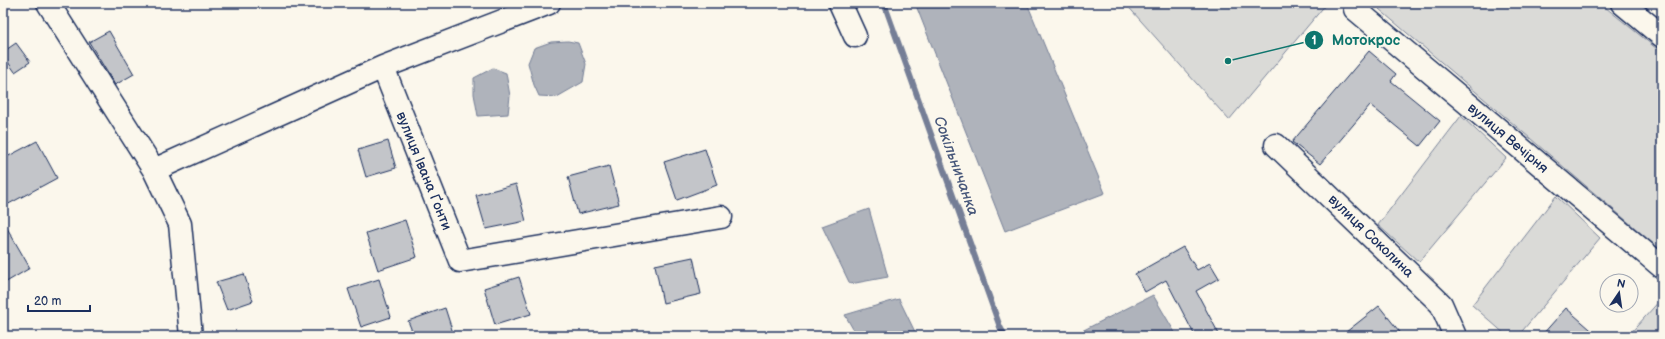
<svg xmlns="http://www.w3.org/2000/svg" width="1665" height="339" font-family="'Balsamiq Sans',sans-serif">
  <rect width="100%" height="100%" fill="#fbf7ec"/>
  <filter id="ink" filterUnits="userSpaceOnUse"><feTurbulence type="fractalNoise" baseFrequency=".025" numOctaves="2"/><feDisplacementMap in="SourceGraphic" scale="8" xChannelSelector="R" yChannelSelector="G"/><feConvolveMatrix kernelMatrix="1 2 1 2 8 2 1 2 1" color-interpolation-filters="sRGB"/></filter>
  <g filter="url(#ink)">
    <path fill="#dadad7" stroke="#7a849a" d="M 1125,3 L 1327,3 L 1229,120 Z
      M 1384,3 L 1600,3 L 1662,53 L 1662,251 L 1379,9 Z
      M 1461,116 L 1506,158 L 1419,262 L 1378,225 Z
      M 1556,196 L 1600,238 L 1518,336 L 1507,336 L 1472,305 Z
      M 1662,298 L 1662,336 L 1628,336 Z"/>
    <path fill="#afb3bb" stroke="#747e96" d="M 915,3 L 1027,3 L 1105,193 L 1005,231 Z
      M 568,41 L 578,43 L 586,64 L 583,82 L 557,97 L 539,96 L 534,85 L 528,63 L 534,48 L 551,42 Z
      M 493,68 L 506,73 L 510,96 L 508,114 L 478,116 L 474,94 L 474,78 Z
      M 869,209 L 888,277 L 850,284 L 822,226 Z
      M 1153,295 L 1177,336 L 1072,336 Z
      M 899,299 L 917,336 L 857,336 L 845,315 Z"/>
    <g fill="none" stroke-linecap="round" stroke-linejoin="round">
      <path stroke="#747e96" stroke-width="6" d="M 884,3 L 1000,327 L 1005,336"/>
    </g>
    <path fill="#c3c5c9" stroke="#1b2f5e" d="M 109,31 L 134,74 L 115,85 L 89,42 Z
      M 16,43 L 30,62 L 15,72 L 3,55 L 3,52 Z
      M 1369,51 L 1396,74 L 1391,81 L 1440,121 L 1420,146 L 1370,105 L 1320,164 L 1292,142 Z
      M 37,141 L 57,178 L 3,207 L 3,159 Z
      M 388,141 L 396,168 L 366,177 L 358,150 Z
      M 705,149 L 717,185 L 677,200 L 664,162 Z
      M 609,166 L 619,204 L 578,214 L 568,177 Z
      M 516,184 L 526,221 L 486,229 L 476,195 Z
      M 405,220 L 417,257 L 378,270 L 366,233 Z
      M 3,221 L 30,268 L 3,284 Z
      M 1183,247 L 1197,270 L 1210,263 L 1219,278 L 1196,291 L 1220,336 L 1195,336 L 1166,280 L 1145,292 L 1135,274 Z
      M 693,257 L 701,294 L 663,303 L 655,265 Z
      M 244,274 L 253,301 L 227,310 L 216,282 Z
      M 519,277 L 531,314 L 495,325 L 484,288 Z
      M 379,279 L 391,317 L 361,327 L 348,289 Z
      M 1379,306 L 1403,336 L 1341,336 Z
      M 445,308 L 454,336 L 414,336 L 408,321 Z
      M 1566,308 L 1598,336 L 1541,336 Z"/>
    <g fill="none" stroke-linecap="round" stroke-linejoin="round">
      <defs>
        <path id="minor" d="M 48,3 L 154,170 L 180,224 L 191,336
          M 840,3 L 855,36
          M 1622,3 L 1662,36
          M 1355,9 L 1662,267
          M 383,67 L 549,3
          M 1276,145 L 1441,304 L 1455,336
          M 154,170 L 383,67 L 460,261 L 721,217"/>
      </defs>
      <use href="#minor" stroke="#1b2f5e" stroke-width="25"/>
      <use href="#minor" stroke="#fbf7ec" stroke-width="22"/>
    </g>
  </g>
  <g text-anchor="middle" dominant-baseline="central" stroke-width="3.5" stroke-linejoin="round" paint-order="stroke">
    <g font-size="14" fill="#1b2f5e" stroke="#fbf7ec">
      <text transform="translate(1508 138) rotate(40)">вулиця Вечірня</text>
      <text transform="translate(424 171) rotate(68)">вулиця Івана Ґонти</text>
      <text transform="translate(1371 236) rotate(44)">вулиця Соколина</text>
    </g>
    <g font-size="15" font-style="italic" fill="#47577a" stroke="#fbf7ec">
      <text transform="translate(956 166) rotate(70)">Сокільничанка</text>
    </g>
  </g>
  <path fill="none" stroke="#0f766e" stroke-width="1.5" d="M1228 61L1314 40"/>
  <g fill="#0f766e" stroke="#fbf7ec" stroke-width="1.5">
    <circle cx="1228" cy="61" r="4"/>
    <circle cx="1314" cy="40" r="10"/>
  </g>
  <g font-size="12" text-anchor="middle" font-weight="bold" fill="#fff">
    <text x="1314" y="44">1</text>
  </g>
  <g font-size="15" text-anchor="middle" font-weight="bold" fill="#0f766e" stroke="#fbf7ec" stroke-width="3.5" stroke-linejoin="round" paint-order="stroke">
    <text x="1366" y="45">Мотокрос</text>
  </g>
  <rect width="1665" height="339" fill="none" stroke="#fbf7ec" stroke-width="16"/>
  <rect x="8" y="8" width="1649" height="323" fill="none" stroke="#1b2f5e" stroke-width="1.5" filter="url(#ink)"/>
  <g transform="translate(1619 293) rotate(13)"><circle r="19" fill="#fbf7ec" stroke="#a1a7b3"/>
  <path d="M0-3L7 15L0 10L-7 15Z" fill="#1b2f5e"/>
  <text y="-6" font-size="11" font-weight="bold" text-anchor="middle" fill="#1b2f5e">N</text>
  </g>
  <path d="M28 305v6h62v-6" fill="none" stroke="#1b2f5e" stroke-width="2"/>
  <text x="34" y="305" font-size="12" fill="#1b2f5e" stroke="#fbf7ec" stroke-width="3" paint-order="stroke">20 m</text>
</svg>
